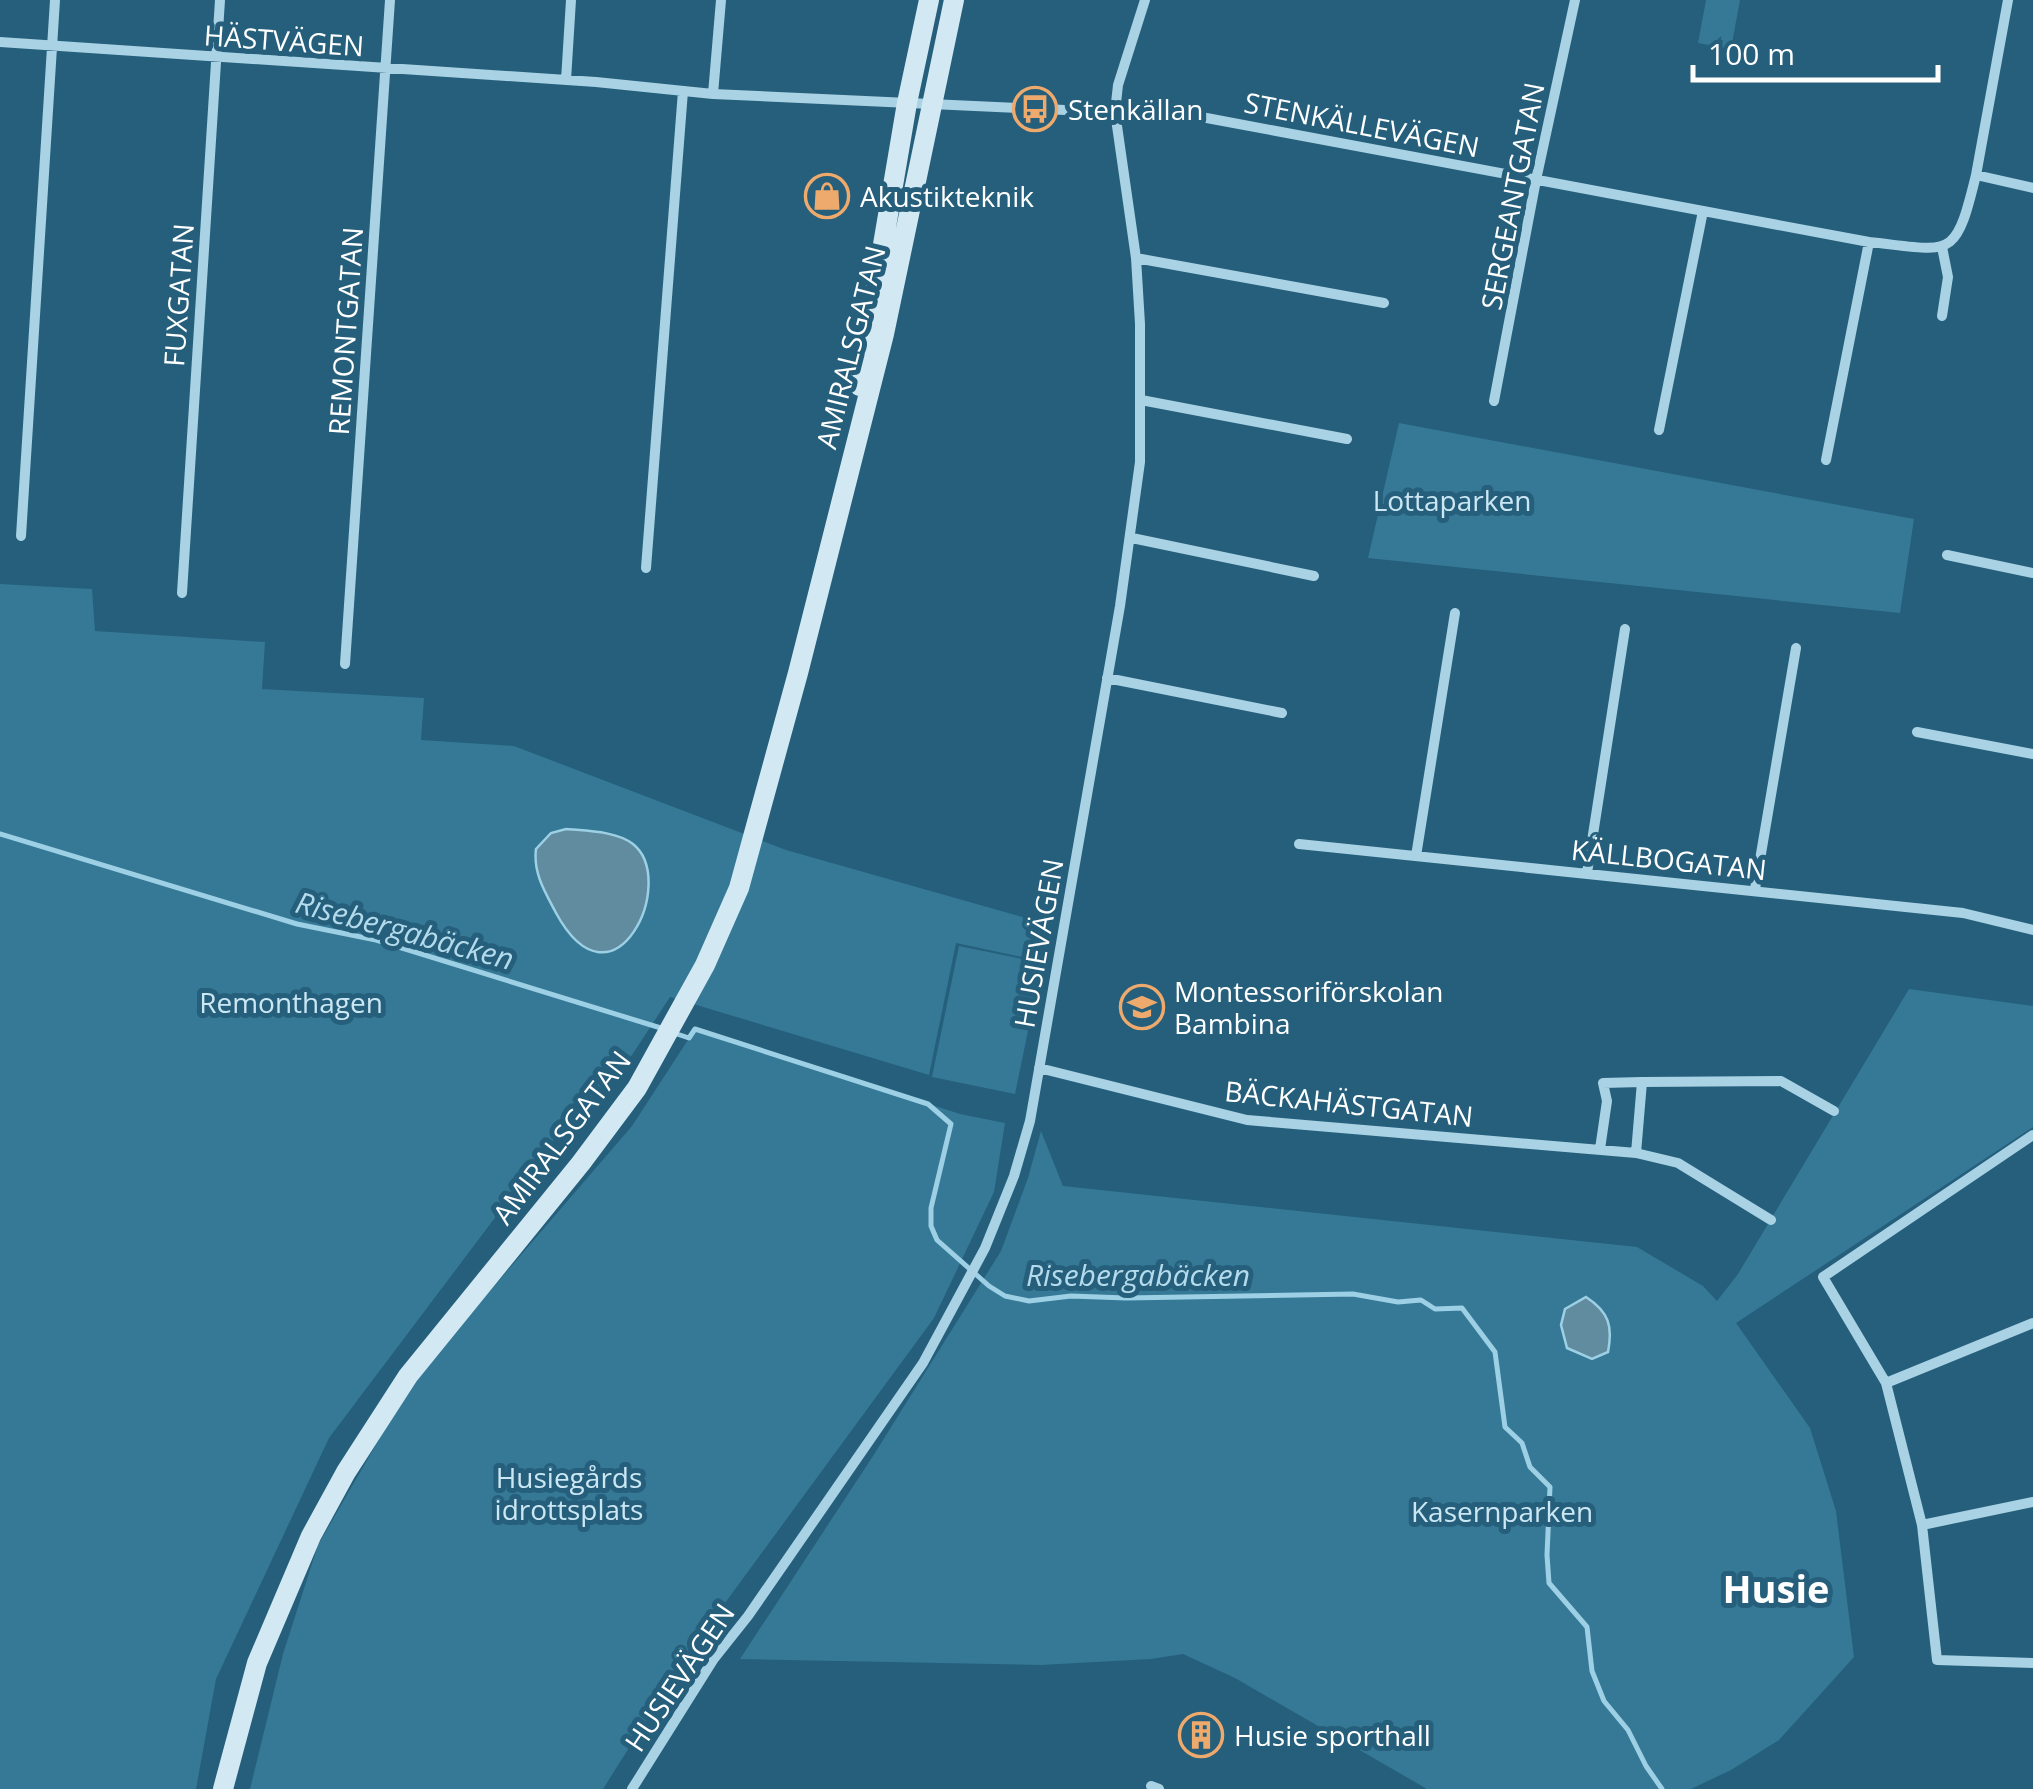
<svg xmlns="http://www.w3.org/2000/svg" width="2033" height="1789" font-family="'Open Sans',sans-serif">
  <rect width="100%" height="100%" fill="#255f7b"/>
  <path fill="#357996" d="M 1706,0 L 1740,0 L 1731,49 L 1698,43 Z
    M 1399,423 L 1914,519 L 1900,613 L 1368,558 Z
    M 0,584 L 92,589 L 95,631 L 265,642 L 262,689 L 424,698 L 421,740 L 514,746 L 786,850 L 1033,920 L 1041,961 L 956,943 L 929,1075 L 670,997 L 632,1055 L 552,1142 L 329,1438 L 216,1679 L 196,1789 L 0,1789 Z
    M 959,946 L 1042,963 L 1015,1094 L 932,1077 Z
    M 1909,989 L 2033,1006 L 2033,1127 L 1736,1323 L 1810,1428 L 1836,1511 L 1854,1657 L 1779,1740 L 1731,1770 L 1691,1789 L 1427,1789 L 1235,1678 L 1183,1654 L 1151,1659 L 1041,1665 L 740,1659 L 873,1456 L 1001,1251 L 1028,1178 L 1041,1131 L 1063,1186 L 1637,1247 L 1703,1286 L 1717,1301 L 1738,1274 Z
    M 695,1029 L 960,1114 L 1005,1123 L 994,1192 L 934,1318 L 692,1648 L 603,1789 L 250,1789 L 283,1654 L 318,1545 L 414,1379 L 632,1126 Z"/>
  <path fill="#618c9f" stroke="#9dd0e5" stroke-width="2.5" d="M 566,829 C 587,831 616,831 633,844 C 679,881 614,1019 556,913 C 545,892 533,873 536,849 L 551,833 Z
    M 1586,1297 C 1609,1312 1613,1326 1608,1352 L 1592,1359 L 1567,1348 L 1561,1325 L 1565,1309 Z"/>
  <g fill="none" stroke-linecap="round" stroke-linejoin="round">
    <path stroke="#9dd0e5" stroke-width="5" d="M 0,834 L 297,924 L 376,940 L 664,1029
      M 674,1033 L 689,1038 L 695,1029 L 928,1104 L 951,1124 L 931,1208 L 931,1226 L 937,1240 L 989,1286 L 1005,1296 L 1029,1301 L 1071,1296 L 1126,1298 L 1353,1294 L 1398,1302 L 1421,1300 L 1435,1309 L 1462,1308 L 1495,1352 L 1505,1427 L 1522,1443 L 1530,1467 L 1550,1487 L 1547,1555 L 1549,1583 L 1587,1627 L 1592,1671 L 1604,1701 L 1628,1730 L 1646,1766 L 1662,1789"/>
    <path stroke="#a9d2e4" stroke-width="10" d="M 0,42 L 596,82 L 713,94 L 1196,116 L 1869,242 C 1953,251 1955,261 1976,175 L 2033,188
      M 566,80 L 571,0
      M 713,94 L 721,0
      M 1976,175 L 2008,0
      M 1136,258 L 1384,303
      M 1942,316 L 1948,277 L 1942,247
      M 1141,400 L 1347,439
      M 1494,401 L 1536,180 L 1575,0
      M 1659,430 L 1703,211
      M 1826,460 L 1869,242
      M 21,536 L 55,0
      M 1132,538 L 1314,576
      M 1947,555 L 2033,573
      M 646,568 L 683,91
      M 182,593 L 220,0
      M 345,664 L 390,0
      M 1107,678 L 1282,713
      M 1917,732 L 2033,754
      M 1299,844 L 1963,913 L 2033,930
      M 1416,856 L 1455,613
      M 1587,873 L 1625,629
      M 1755,889 L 1796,648
      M 1039,1068 L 1247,1120 L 1636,1153 L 1642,1082 L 1603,1083 L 1607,1101 L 1600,1149
      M 1642,1082 L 1781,1081 L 1834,1111
      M 2033,1135 L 1823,1277 L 1886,1383 L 1922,1525 L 1937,1660 L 2033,1663
      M 1636,1153 L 1678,1163 L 1771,1220
      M 1886,1383 L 2033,1323
      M 1922,1525 L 2033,1502
      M 1151,1786 L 1159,1789
      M 632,1789 L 713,1660 L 748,1616 L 923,1363 L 985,1248 L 1014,1176 L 1030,1121 L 1120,606 L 1140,462 L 1140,324 L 1136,258 L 1115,112 L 1118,85 L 1145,0"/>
    <path stroke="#d2e9f4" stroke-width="20" d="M 859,386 L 907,103 L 929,0
      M 223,1789 L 257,1663 L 311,1536 L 346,1472 L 408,1376 L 581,1163 L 637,1088 L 705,965 L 739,888 L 798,673 L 884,334 L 954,0"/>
  </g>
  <defs>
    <symbol id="bus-ring" viewBox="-11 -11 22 22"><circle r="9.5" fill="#255f7b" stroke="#eeaa6d" stroke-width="1.5"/><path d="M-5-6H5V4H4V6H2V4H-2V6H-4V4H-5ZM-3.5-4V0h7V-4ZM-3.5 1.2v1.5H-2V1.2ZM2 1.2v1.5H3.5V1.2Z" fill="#eeaa6d"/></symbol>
    <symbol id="shop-ring" viewBox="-11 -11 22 22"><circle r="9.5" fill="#255f7b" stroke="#eeaa6d" stroke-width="1.5"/><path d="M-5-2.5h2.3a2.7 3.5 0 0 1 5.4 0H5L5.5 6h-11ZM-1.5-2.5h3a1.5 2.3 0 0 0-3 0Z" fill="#eeaa6d"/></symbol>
    <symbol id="school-ring" viewBox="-11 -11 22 22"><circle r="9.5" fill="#255f7b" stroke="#eeaa6d" stroke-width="1.5"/><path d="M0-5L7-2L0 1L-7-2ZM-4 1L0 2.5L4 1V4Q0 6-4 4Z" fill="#eeaa6d"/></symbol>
    <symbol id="building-ring" viewBox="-11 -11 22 22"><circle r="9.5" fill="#255f7b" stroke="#eeaa6d" stroke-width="1.5"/><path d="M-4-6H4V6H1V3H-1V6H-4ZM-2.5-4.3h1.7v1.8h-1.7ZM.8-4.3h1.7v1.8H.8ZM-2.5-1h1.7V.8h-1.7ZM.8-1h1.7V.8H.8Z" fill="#eeaa6d"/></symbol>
  </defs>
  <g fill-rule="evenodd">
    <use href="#bus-ring" x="1010" y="84" width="50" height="50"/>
    <use href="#shop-ring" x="802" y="171" width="50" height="50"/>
    <use href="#school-ring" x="1117" y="982" width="50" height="50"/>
    <use href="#building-ring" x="1176" y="1710" width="50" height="50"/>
  </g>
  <g text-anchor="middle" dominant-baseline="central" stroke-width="10" stroke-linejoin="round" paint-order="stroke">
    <g font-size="28" fill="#fff" stroke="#255f7b">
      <text transform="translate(284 40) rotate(4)">HÄSTVÄGEN</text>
      <text transform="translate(1362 124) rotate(11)">STENKÄLLEVÄGEN</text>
      <text transform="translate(1512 196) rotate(-79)">SERGEANTGATAN</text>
      <text transform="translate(178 295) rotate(-86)">FUXGATAN</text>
      <text transform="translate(345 331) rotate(-86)">REMONTGATAN</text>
      <text transform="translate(850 347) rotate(-76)">AMIRALSGATAN</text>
      <text transform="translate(1669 859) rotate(6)">KÄLLBOGATAN</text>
      <text transform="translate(1038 943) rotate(-80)">HUSIEVÄGEN</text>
      <text transform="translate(1349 1103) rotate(6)">BÄCKAHÄSTGATAN</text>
      <text transform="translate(561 1137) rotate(-53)">AMIRALSGATAN</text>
      <text transform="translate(679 1677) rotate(-56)">HUSIEVÄGEN</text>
    </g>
    <g font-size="28" fill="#fff" stroke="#255f7b" text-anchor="start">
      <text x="1068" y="109">Stenkällan</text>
      <text x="860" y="196">Akustikteknik</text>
      <text x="1174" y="991">Montessoriförskolan<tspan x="1174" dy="32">Bambina</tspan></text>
      <text x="1234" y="1735">Husie sporthall</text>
    </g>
    <g font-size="28" fill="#cbe7f4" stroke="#255f7b">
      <text x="1452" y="500">Lottaparken</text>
      <text x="291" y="1002">Remonthagen</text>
      <text x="569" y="1477">Husiegårds<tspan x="569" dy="32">idrottsplats</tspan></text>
      <text x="1502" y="1511">Kasernparken</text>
    </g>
    <g font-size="30" font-style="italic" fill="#b4dbec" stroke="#255f7b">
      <text transform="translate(405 930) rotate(15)">Risebergabäcken</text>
      <text x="1138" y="1274">Risebergabäcken</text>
    </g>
    <g font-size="38" font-weight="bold" fill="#fff" stroke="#255f7b">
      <text x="1776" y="1588">Husie</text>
    </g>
  </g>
  <path d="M1693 65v15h245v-15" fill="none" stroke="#ffffff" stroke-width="5"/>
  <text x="1708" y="65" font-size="30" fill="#ffffff" stroke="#255f7b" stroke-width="8" paint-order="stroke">100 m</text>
</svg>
